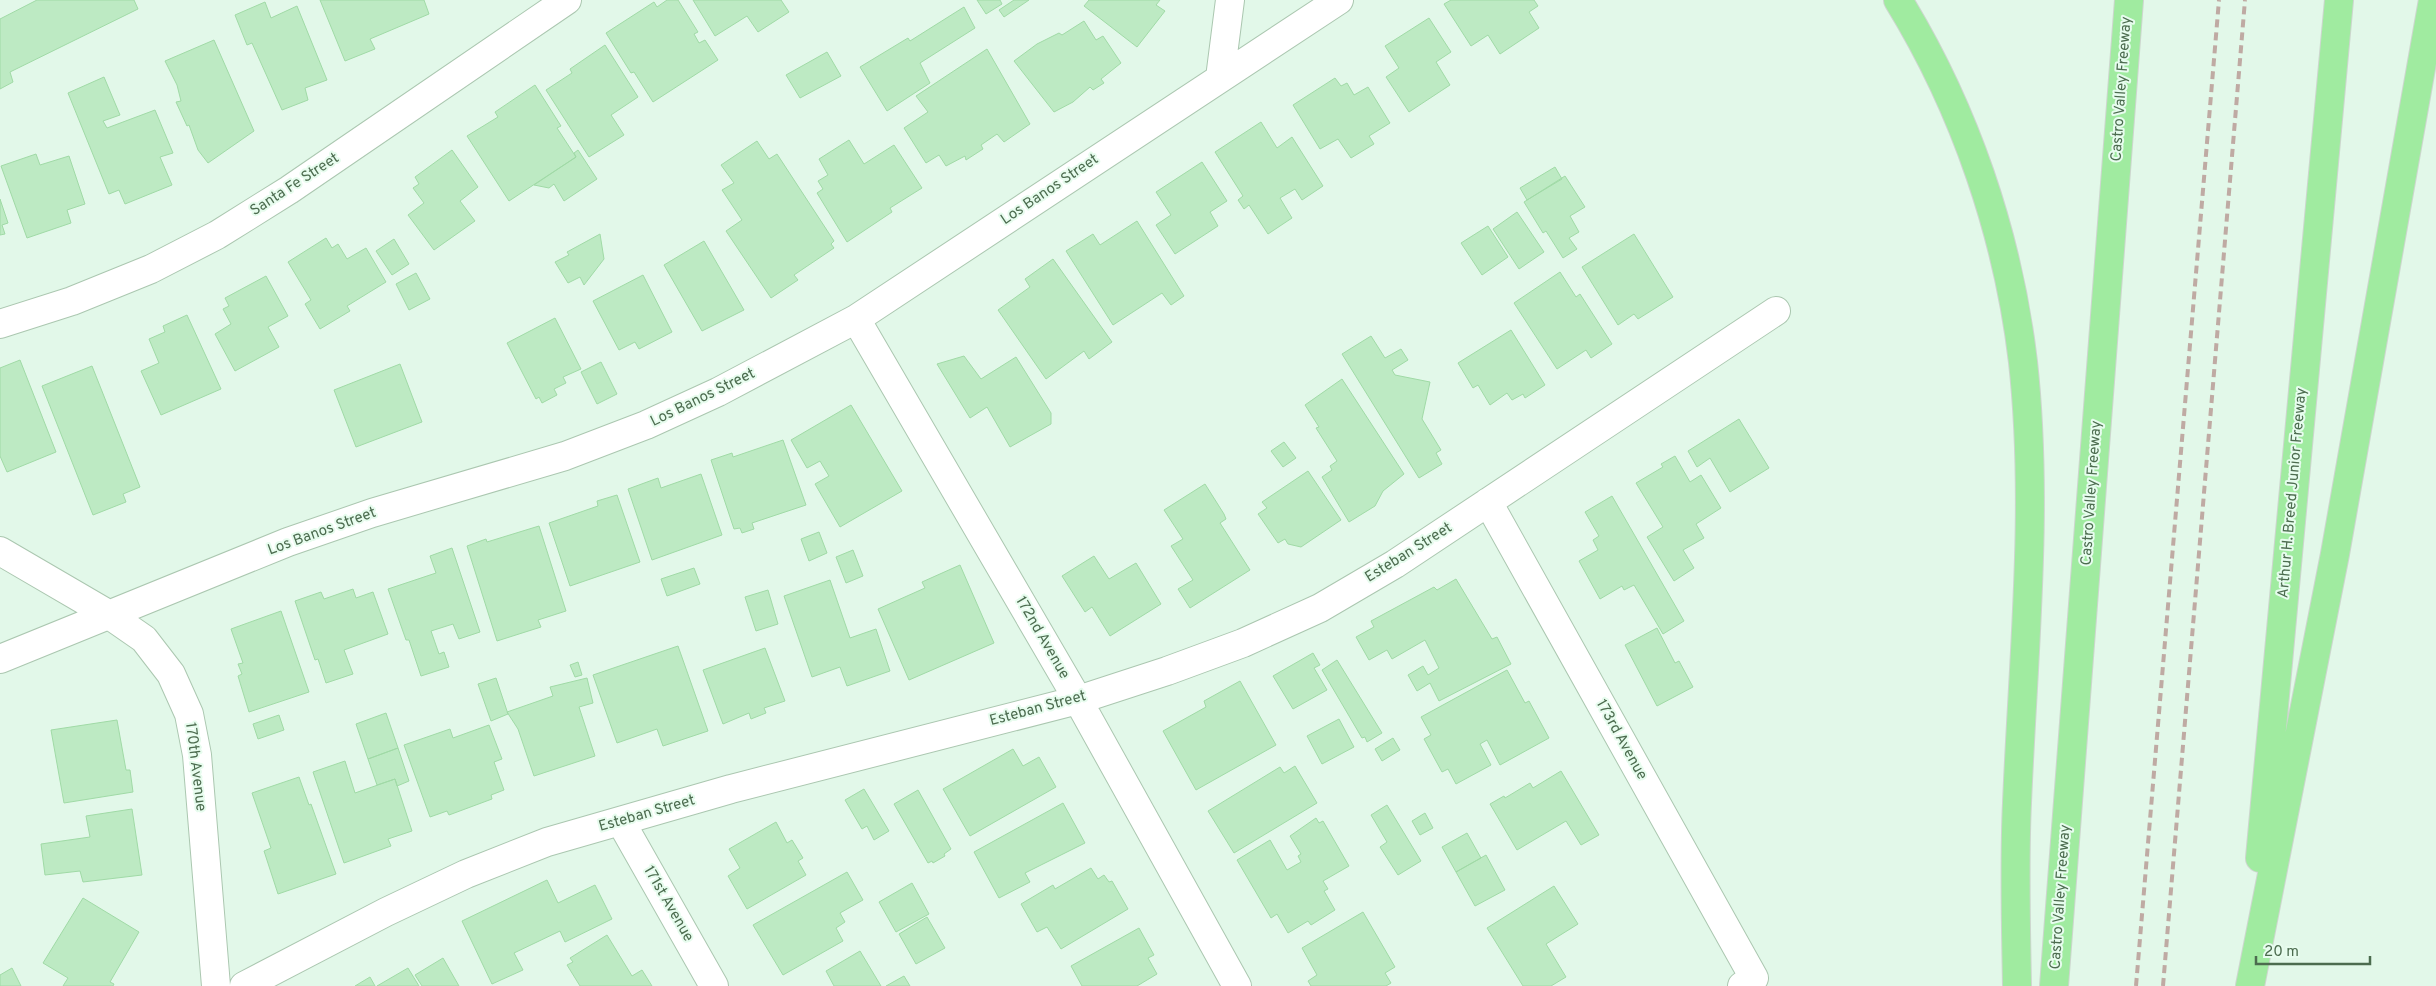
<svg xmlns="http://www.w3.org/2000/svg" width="2436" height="986" font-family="Overpass,sans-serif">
  <rect width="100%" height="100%" fill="#e2f8e9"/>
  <path fill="#bdeac3" stroke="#a0daa6" d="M 37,0 L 134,0 L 138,9 L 10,72 L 13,82 L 0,89 L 0,19 Z
    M 320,0 L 424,0 L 429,14 L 370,39 L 375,49 L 345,61 Z
    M 667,0 L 678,0 L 698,32 L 694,34 L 699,43 L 705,40 L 718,60 L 653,102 L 634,72 L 631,73 L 606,33 L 654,2 L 657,7 Z
    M 693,0 L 781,0 L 789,12 L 758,32 L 747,16 L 715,36 Z
    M 977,0 L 1000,0 L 1002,4 L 986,14 Z
    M 1014,0 L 1029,0 L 1004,17 L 999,10 Z
    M 1089,0 L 1160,0 L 1156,5 L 1165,11 L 1137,47 L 1084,6 Z
    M 1451,0 L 1534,0 L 1538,6 L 1529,12 L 1539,28 L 1500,54 L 1488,35 L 1471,46 L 1444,4 Z
    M 265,2 L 271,18 L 297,6 L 327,80 L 305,88 L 308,100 L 282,110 L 252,43 L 247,45 L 235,15 Z
    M 964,7 L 975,28 L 920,63 L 930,83 L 887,111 L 860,67 L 908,38 L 910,41 Z
    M 1429,18 L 1451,52 L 1436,62 L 1450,85 L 1409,112 L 1386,77 L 1399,68 L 1385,46 Z
    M 1084,21 L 1096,40 L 1103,36 L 1121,63 L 1101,79 L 1104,83 L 1093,90 L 1090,87 L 1073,102 L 1054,112 L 1014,61 L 1037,44 L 1059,33 L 1062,35 Z
    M 214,40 L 254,131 L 208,163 L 198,150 L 189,125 L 187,126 L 176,102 L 181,101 L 177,85 L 165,61 Z
    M 605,45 L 638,97 L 611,115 L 624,135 L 589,157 L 546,90 L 572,73 L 570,69 Z
    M 987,49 L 1030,124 L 1004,142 L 997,134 L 981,145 L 983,149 L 966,160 L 965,156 L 946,166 L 939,155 L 926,163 L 904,128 L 928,112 L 916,96 Z
    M 827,52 L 841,76 L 800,98 L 786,75 Z
    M 104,77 L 120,115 L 103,121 L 107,128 L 155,110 L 173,153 L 160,157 L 172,185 L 125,204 L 119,190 L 109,194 L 68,93 Z
    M 1335,78 L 1341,86 L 1347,83 L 1354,95 L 1368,87 L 1390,123 L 1369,136 L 1374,144 L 1351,158 L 1338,139 L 1320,149 L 1293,105 Z
    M 535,85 L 561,126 L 557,128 L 576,157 L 509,201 L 467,136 L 498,117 L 495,112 Z
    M 1261,122 L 1277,148 L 1292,137 L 1323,186 L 1302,200 L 1295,189 L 1280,198 L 1292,218 L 1268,234 L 1249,205 L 1244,209 L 1238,200 L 1243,196 L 1215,152 Z
    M 849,140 L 864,164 L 894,145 L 922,188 L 890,208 L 892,212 L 847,242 L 817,193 L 823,189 L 818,181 L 828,175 L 819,159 Z
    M 757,141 L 769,159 L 777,154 L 834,241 L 831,244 L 834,248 L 794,275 L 798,280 L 771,298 L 726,231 L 742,220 L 722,190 L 734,183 L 721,165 Z
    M 452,150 L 478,187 L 460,201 L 475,221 L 434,250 L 408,215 L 424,203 L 413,188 L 419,184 L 415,177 Z
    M 578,150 L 597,179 L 564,201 L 554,184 L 549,188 L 534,185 L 576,157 L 574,153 Z
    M 36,154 L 40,165 L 69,156 L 85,204 L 67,210 L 71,223 L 27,238 L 1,166 Z
    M 1202,162 L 1227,201 L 1210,212 L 1218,226 L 1175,254 L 1156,225 L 1171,215 L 1156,192 Z
    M 1555,167 L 1562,179 L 1527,200 L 1520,188 Z
    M 1565,176 L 1585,207 L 1570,216 L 1579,232 L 1569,238 L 1577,249 L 1563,258 L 1546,231 L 1543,233 L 1524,202 Z
    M 0,199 L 8,223 L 2,225 L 5,234 L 0,235 Z
    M 1517,212 L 1544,252 L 1519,269 L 1493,229 Z
    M 1137,221 L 1184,296 L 1171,305 L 1162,293 L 1113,325 L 1066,251 L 1093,234 L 1100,245 Z
    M 1488,226 L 1508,257 L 1482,275 L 1461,243 Z
    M 600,234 L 604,259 L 584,285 L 580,277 L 568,283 L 555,262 L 569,255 L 567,252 Z
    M 1634,234 L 1673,297 L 1638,319 L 1634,314 L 1618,325 L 1582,267 Z
    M 326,238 L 332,248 L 338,244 L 347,259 L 366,248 L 386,282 L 347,306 L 350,311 L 320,329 L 305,304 L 311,300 L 288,262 Z
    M 394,239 L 409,264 L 392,275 L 376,251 Z
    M 704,241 L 744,310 L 702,331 L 664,265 Z
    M 1053,259 L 1112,342 L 1089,359 L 1084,351 L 1046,379 L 998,310 L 1030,287 L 1025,279 Z
    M 1560,272 L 1576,297 L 1580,294 L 1612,344 L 1591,358 L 1586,350 L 1557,369 L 1514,303 Z
    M 416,273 L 430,299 L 409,310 L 396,284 Z
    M 643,275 L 672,332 L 639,349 L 635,342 L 619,350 L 593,301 Z
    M 266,276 L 288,316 L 268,327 L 279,347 L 235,371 L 215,334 L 231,324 L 223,309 L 229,306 L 225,298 Z
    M 187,315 L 221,389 L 161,415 L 141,371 L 159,363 L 149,339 L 165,332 L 163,326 Z
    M 555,318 L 581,369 L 563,377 L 566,383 L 554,389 L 557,395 L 542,403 L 539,397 L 536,399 L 507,343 Z
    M 1511,330 L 1545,385 L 1525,398 L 1523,394 L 1512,400 L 1507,393 L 1490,405 L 1478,385 L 1473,388 L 1458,363 Z
    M 1371,336 L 1385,358 L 1401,349 L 1408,360 L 1392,370 L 1395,375 L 1430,382 L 1422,419 L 1441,450 L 1436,453 L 1442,464 L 1419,478 L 1342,354 Z
    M 964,356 L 981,379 L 1016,357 L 1051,413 L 1051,424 L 1010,447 L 987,407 L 970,418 L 937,364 Z
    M 20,360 L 56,452 L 7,472 L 0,456 L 0,368 Z
    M 601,362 L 617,394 L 597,404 L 581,372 Z
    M 400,364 L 422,422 L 356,447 L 334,390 Z
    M 92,366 L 140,487 L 123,494 L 126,502 L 93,515 L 42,386 Z
    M 1342,379 L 1404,474 L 1383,491 L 1375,506 L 1349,522 L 1322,477 L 1332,470 L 1330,466 L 1337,461 L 1316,428 L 1319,427 L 1305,405 Z
    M 851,405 L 902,491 L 840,527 L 815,484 L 829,476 L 820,461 L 807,468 L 791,440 Z
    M 1739,419 L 1769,468 L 1730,492 L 1710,458 L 1697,467 L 1688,451 Z
    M 783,440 L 806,505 L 752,523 L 754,529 L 742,533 L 740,528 L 734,529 L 711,460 L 732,453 L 733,457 Z
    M 1284,442 L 1296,458 L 1283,467 L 1271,451 Z
    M 1675,456 L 1690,482 L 1701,475 L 1721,508 L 1696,524 L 1704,538 L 1683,550 L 1694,568 L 1674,581 L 1647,537 L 1663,527 L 1636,483 L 1663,467 L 1661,464 Z
    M 1308,471 L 1341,520 L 1301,547 L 1288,544 L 1285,539 L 1278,543 L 1258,514 L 1267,508 L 1262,502 Z
    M 701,474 L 722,535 L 652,560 L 628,489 L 658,478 L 661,488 Z
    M 1205,484 L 1224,514 L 1226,519 L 1220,523 L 1250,570 L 1190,608 L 1178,589 L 1193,580 L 1171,546 L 1183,539 L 1164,510 Z
    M 617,495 L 640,562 L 570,586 L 549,523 L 598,506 L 597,501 Z
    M 1612,496 L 1684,621 L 1663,634 L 1634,585 L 1624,590 L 1622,586 L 1600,599 L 1579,561 L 1598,550 L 1593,540 L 1599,536 L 1585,512 Z
    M 539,526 L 566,611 L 538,620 L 541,627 L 497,641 L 467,546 L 486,539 L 487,542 Z
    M 819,532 L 827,553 L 809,561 L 801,539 Z
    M 452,548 L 480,632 L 459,639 L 453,624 L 431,631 L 439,654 L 444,652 L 449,667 L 421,676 L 409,640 L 406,640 L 388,589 L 436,573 L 430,556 Z
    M 853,550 L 863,576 L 846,583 L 836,557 Z
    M 1094,556 L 1109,579 L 1136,563 L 1161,604 L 1110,636 L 1092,607 L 1085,612 L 1062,576 Z
    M 960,565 L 994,643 L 909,680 L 878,609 L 925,588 L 922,582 Z
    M 694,568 L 700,584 L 667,596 L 661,579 Z
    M 1456,579 L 1492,639 L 1497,637 L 1511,664 L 1439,701 L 1430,683 L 1417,691 L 1408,675 L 1423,666 L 1428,675 L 1439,668 L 1425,640 L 1392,659 L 1387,650 L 1369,660 L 1356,637 L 1374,627 L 1371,621 L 1434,587 L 1437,590 Z
    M 830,580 L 850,638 L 876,629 L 890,671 L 847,686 L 840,667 L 812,677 L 784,596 Z
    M 353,589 L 356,598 L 373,592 L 388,634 L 344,650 L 353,674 L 326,683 L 318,659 L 315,660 L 295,601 L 321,592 L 324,599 Z
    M 768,590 L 778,624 L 756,631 L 745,597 Z
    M 281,611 L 309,692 L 249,712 L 238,676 L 242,674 L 238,664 L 243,663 L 231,629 Z
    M 1657,628 L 1675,663 L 1679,661 L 1693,687 L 1657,706 L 1625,645 Z
    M 678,646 L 708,731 L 663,746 L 657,729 L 617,743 L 593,675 Z
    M 765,648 L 785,701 L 764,708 L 766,713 L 751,719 L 749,713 L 723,724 L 703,670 Z
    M 1313,653 L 1320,665 L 1314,668 L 1327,690 L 1293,709 L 1273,676 Z
    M 1337,660 L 1382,733 L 1367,742 L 1365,737 L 1362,738 L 1322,670 Z
    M 578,662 L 582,675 L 575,677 L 570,665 Z
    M 1507,670 L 1525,703 L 1529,701 L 1549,738 L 1500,765 L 1487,740 L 1480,744 L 1491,765 L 1456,784 L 1448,769 L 1442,772 L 1424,739 L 1431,735 L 1421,717 Z
    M 496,678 L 508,714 L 491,721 L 478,684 Z
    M 587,678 L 593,703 L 579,707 L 595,756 L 534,776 L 518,729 L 507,712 L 553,696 L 550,687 Z
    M 1240,681 L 1276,745 L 1196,790 L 1163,731 L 1206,707 L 1204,701 Z
    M 386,713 L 398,748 L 368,759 L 356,724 Z
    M 279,715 L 284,730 L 258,739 L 253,724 Z
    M 1339,719 L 1354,747 L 1322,764 L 1307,736 Z
    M 117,720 L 126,770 L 130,770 L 133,792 L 64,803 L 51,730 Z
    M 489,725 L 502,759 L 494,762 L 504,790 L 491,795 L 492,799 L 449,815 L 447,811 L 430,817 L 404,745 L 450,729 L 453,738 Z
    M 1393,738 L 1400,750 L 1382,761 L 1375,749 Z
    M 398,748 L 409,781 L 397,786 L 395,779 L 377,785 L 368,759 Z
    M 1013,749 L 1023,766 L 1039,757 L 1056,787 L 970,836 L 943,789 Z
    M 345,761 L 355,793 L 395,779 L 412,831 L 388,839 L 391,846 L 344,863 L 313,772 Z
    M 1295,766 L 1317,803 L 1234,853 L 1208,811 L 1280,767 L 1284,773 Z
    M 1561,771 L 1599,835 L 1581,845 L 1566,821 L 1517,850 L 1490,804 L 1504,796 L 1505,798 L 1530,783 L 1533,788 Z
    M 299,777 L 309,805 L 311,804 L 336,874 L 278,894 L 264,851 L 271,848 L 252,793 Z
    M 864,789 L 889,831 L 874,840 L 867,826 L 862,829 L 845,800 Z
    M 918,790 L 951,849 L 944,854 L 945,856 L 933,863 L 932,861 L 928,863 L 894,804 Z
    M 1063,803 L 1085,843 L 1025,873 L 1030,882 L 999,898 L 974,852 Z
    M 1387,805 L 1421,861 L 1398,875 L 1380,847 L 1387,842 L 1371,815 Z
    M 132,809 L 142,875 L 83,882 L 80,871 L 45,875 L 41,844 L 90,837 L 86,816 Z
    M 1425,813 L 1433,828 L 1420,835 L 1412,821 Z
    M 1316,818 L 1319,823 L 1323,821 L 1349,866 L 1323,881 L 1328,889 L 1324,891 L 1335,910 L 1311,925 L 1308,921 L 1288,933 L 1277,914 L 1271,918 L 1237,860 L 1270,840 L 1287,870 L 1301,862 L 1298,856 L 1301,854 L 1290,836 Z
    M 776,822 L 787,843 L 792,840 L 803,858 L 798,861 L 806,875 L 747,909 L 728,876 L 740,868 L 729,849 Z
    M 1467,833 L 1481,858 L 1456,872 L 1442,847 Z
    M 1486,855 L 1505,890 L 1475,906 L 1456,872 Z
    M 1091,868 L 1098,879 L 1104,875 L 1109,882 L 1112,881 L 1128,909 L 1061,949 L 1047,927 L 1037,932 L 1021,904 L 1053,885 L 1055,889 Z
    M 847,872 L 863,900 L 840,913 L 845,922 L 836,928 L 843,941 L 783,975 L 753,925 Z
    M 547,880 L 558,903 L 595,885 L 612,919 L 565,942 L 560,931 L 514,953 L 523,970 L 492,984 L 462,921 Z
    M 912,883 L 929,914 L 896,932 L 879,902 Z
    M 1554,886 L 1578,924 L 1546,944 L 1566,977 L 1551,986 L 1523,986 L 1487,928 Z
    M 83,898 L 139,932 L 110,982 L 114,984 L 113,986 L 63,986 L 68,978 L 43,963 Z
    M 1363,912 L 1395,967 L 1385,973 L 1391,983 L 1386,986 L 1311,986 L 1308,981 L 1317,975 L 1302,948 Z
    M 927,917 L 945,948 L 916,964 L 899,934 Z
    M 1139,928 L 1154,955 L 1148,958 L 1157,974 L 1137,986 L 1082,986 L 1071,966 Z
    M 607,935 L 632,976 L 642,970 L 652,986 L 580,986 L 567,965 L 573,962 L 570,958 Z
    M 860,951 L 881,986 L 834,986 L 826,971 Z
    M 443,958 L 459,986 L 422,986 L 415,975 Z
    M 12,968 L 21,986 L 0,986 L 0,975 Z
    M 408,968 L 419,986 L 377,986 Z
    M 904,976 L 910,986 L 886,986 Z
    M 370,977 L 375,986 L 355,986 Z"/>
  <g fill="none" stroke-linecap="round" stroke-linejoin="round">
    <defs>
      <path id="street" d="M 1220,78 L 1230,0
        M 856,319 L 1078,700 L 1237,986
        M 0,324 L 72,301 L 151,269 L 217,235 L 289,190 L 567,0
        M 1488,502 L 1754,978 L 1742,986
        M 0,551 L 108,614 L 144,639 L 171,674 L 189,714 L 197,755 L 216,986
        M 0,659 L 288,542 L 372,513 L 565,456 L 646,425 L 718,392 L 856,319 L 1339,0
        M 621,822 L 714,986
        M 244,986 L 386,912 L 466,874 L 547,842 L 731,789 L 1078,700 L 1167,671 L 1243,643 L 1320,608 L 1395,564 L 1776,311"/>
      <path id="highway" d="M 1898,0 C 1965,109 2008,235 2023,362 C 2039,507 2023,658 2017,803 C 2014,864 2016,925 2017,986
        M 2260,858 L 2339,0
        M 2054,986 L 2129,0
        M 2250,986 L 2335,554 L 2433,0"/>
    </defs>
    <use href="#street" stroke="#abc7b0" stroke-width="30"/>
    <use href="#highway" stroke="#cdd6ce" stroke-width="30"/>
    <use href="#street" stroke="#fff" stroke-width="28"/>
    <use href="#highway" stroke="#a0eba0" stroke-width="28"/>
    <path stroke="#bfaaa3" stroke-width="4" stroke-dasharray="8 5" stroke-linecap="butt" d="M 2136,986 L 2219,0
      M 2163,986 L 2245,0"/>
  </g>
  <g text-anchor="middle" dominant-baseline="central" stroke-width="4" stroke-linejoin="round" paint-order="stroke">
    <g font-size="15" fill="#4c6c4f" stroke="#e7fcee">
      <text transform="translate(2122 89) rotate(-86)">Castro Valley Freeway</text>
      <text transform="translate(295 185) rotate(-33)">Santa Fe Street</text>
      <text transform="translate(1050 190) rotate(-34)">Los Banos Street</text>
      <text transform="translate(703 398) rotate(-26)">Los Banos Street</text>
      <text transform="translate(2092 493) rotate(-86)">Castro Valley Freeway</text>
      <text transform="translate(2293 493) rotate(-85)">Arthur H. Breed Junior Freeway</text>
      <text transform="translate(322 532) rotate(-20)">Los Banos Street</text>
      <text transform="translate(1409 553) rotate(-32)">Esteban Street</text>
      <text transform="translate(1042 638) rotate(60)">172nd Avenue</text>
      <text transform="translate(1038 709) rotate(-15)">Esteban Street</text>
      <text transform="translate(1621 740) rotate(61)">173rd Avenue</text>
      <text transform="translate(195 767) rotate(83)">170th Avenue</text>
      <text transform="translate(647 814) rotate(-16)">Esteban Street</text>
      <text transform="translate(2061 897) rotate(-86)">Castro Valley Freeway</text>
      <text transform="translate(668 904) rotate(60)">171st Avenue</text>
    </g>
  </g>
  <path d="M2256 956v8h114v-8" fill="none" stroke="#4c6c4f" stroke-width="2.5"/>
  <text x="2264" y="956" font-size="15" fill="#4c6c4f" stroke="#e7fcee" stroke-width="4" paint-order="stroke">20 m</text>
</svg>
